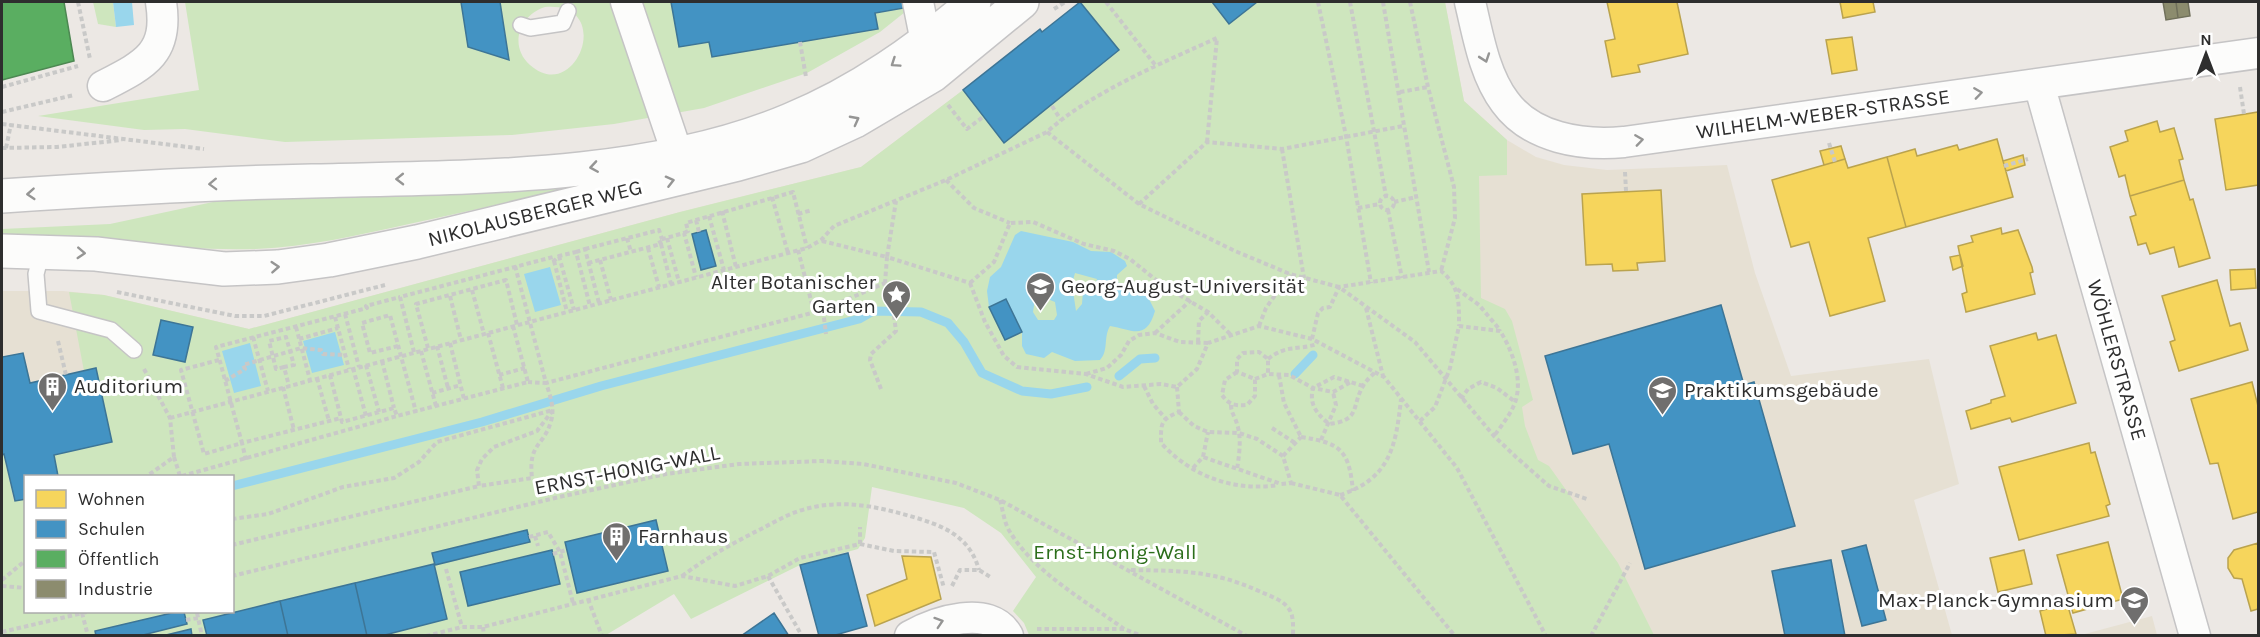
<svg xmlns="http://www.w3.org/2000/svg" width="2260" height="637" font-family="Karla,sans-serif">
  <rect width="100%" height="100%" fill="#ece8e4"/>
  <path fill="#e6e0d3" d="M 1080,2 L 1445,2 L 1464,101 L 1507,140 L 1536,157 L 1564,165 L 1607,170 L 1727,165 L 1755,273 L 1791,376 L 1929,359 L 1959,484 L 1914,500 L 1952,635 L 1381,635 L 929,364 L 232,476 L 26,476 L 2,608 L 2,291 L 63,291 L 104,295 L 249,329 L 680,212 L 861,167 Z
    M 2152,616 L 2157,635 L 2081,635 Z"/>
  <path fill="#cee6be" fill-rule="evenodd" d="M 93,2 L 113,2 L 116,27 L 98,24 Z
    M 185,2 L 671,2 L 679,47 L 709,42 L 712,57 L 878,29 L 875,13 L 904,8 L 905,12 L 880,32 L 807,73 L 704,108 L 614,124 L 512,135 L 285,142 L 185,129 L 144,130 L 38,116 L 199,90 ZM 545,7 C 616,1 576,106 530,65 C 508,45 520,15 545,7 Z
    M 1080,2 L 1445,2 L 1464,101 L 1507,140 L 1507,175 L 1479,176 L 1481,298 L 1505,309 L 1512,321 L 1533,400 L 1522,407 L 1525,426 L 1538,460 L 1549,466 L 1618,563 L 1654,635 L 1029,635 L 1024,623 L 1013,611 L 1036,577 L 1001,533 L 964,508 L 872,487 L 865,538 L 858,549 L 800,565 L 691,619 L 674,594 L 606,635 L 2,635 L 2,455 L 4,454 L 14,501 L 25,499 L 26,612 L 232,612 L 232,476 L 58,476 L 54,455 L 112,441 L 96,369 L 84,371 L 69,292 L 104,295 L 249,329 L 680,212 L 861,167 L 963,90 L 1004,143 L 1119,50 Z
    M 575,178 L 576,186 L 574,188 C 519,200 464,212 409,224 C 358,235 308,247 256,249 C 171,252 87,233 2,236 L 2,229 L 110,224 L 255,193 Z"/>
  <path fill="#99d6ec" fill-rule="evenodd" d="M 113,2 L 132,2 L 134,25 L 116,27 Z
    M 1021,231 L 1073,242 L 1091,251 L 1111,252 L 1125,261 L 1127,266 L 1117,275 L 1117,281 L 1125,288 L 1148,297 L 1155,311 C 1146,341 1133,330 1110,326 C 1103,338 1109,350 1100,360 L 1075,361 L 1052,352 L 1044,358 L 1026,354 L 1022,346 L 1022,332 L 1006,299 L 989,307 L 987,291 L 990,277 L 1001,267 L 1015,235 ZM 1075,273 L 1097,279 L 1095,285 L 1087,285 L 1083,291 L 1082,304 L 1076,311 L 1072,284 ZM 1045,298 L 1055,302 L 1057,315 L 1054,320 L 1038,320 L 1033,312 L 1035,299 Z
    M 550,267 L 561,305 L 535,312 L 524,274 Z
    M 335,332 L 344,365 L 312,373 L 303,341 Z
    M 250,343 L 261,386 L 234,393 L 222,351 Z"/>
  <path fill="#f6d55c" stroke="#baa34e" stroke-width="1.5" d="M 1607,2 L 1677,2 L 1688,54 L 1638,65 L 1640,72 L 1612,77 L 1605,41 L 1615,39 Z
    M 1840,2 L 1873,2 L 1875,12 L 1843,18 Z
    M 1852,37 L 1857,70 L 1832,74 L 1826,40 Z
    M 2258,112 L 2258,185 L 2226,190 L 2215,119 Z
    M 2157,121 L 2160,132 L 2174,128 L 2183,159 L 2179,160 L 2184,180 L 2130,196 L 2125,175 L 2119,177 L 2110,147 L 2128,141 L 2125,131 Z
    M 1997,139 L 2013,197 L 1906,227 L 1887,157 L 1915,149 L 1917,156 L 1957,145 L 1959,150 Z
    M 1841,146 L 1845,159 L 1824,165 L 1820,151 Z
    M 2023,155 L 2025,165 L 2006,171 L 2003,161 Z
    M 1887,157 L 1906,227 L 1868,238 L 1885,301 L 1830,316 L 1809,242 L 1791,247 L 1772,180 L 1845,159 L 1848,168 Z
    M 2184,180 L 2190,200 L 2193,199 L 2210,258 L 2179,267 L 2174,247 L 2150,254 L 2146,243 L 2138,245 L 2130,217 L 2136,215 L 2130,196 Z
    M 1661,190 L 1665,261 L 1637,263 L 1638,270 L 1613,271 L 1612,264 L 1586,265 L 1582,194 Z
    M 2001,228 L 2002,234 L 2018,230 L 2032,267 L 2033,272 L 2030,273 L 2035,294 L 1966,312 L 1962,294 L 1967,292 L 1958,246 L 1973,242 L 1971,236 Z
    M 1960,255 L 1963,266 L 1953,270 L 1950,257 Z
    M 2255,269 L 2256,288 L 2231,290 L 2230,270 Z
    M 2217,280 L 2230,326 L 2240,323 L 2248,350 L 2179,371 L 2170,342 L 2175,340 L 2162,296 Z
    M 2036,333 L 2038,340 L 2056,335 L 2076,403 L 2012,422 L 2010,418 L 1971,429 L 1966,411 L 1991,403 L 1991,400 L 2005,396 L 1990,346 Z
    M 2252,382 L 2258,406 L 2258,512 L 2233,519 L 2218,463 L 2210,464 L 2191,399 Z
    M 2089,443 L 2091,453 L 2095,452 L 2110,504 L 2106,506 L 2109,516 L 2019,540 L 1999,467 Z
    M 2108,542 L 2123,599 L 2073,613 L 2057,555 Z
    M 2258,543 L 2258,609 L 2251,611 L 2242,579 L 2234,578 L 2228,568 L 2228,558 L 2234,550 Z
    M 2024,550 L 2032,584 L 1998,592 L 1990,558 Z
    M 902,556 L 931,557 L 941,599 L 875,626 L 867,595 L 907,579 Z
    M 2067,603 L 2076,634 L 2046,636 L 2040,611 Z"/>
  <path fill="#4393c3" stroke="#3d7596" stroke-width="1.5" d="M 461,2 L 500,2 L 509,60 L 468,47 Z
    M 671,2 L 903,2 L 904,8 L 875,13 L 878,29 L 712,57 L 709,42 L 679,47 Z
    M 1080,2 L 1119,50 L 1004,143 L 963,90 L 1040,29 L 1042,32 Z
    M 1212,2 L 1257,2 L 1229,24 Z
    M 706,230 L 716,266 L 701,270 L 692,234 Z
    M 1006,299 L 1022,332 L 1005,340 L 989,307 Z
    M 1721,305 L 1744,385 L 1754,382 L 1795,526 L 1645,569 L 1609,444 L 1573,454 L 1545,356 Z
    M 161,320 L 193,327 L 185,362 L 153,355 Z
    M 23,353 L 30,383 L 96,368 L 112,442 L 54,455 L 58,476 L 26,476 L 26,499 L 15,501 L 4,454 L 2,455 L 2,357 Z
    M 656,520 L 668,571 L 577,593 L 565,542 Z
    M 527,530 L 530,542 L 435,565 L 432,553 Z
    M 1866,545 L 1886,620 L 1862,626 L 1842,551 Z
    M 552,550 L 560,584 L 468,606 L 460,572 Z
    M 848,553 L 867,626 L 832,636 L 819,636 L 800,565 Z
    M 1831,560 L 1845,636 L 1785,636 L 1772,571 Z
    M 434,564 L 447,619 L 381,636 L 367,636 L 355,583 Z
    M 355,583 L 367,636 L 288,636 L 280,601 Z
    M 280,601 L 288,636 L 207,636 L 203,620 Z
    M 176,612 L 184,612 L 187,624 L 139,636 L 96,636 L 95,631 Z
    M 774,613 L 789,636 L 741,636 Z
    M 191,629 L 192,636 L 162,636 Z"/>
  <path fill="#5aae61" stroke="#4d8852" stroke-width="1.5" d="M 2,2 L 64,2 L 74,61 L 2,80 Z"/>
  <path fill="#8c8c6e" stroke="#70705b" stroke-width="1.5" d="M 2163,2 L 2176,2 L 2178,18 L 2166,20 Z
    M 2176,2 L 2188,2 L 2190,16 L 2178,18 Z"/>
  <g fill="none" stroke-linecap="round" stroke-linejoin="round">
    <path stroke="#99d6ec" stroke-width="9" d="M 1295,374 L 1313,355
      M 1119,376 L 1140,359 L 1155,358
      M 232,486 L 482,422 L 601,386 L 859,319 L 873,311 L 921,312 L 948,323 L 964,342 L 982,373 L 1022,391 L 1051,394 L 1087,387"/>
    <defs>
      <path id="service" d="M 521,25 L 530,28 L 563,23 L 568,11
        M 42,251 L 36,274 L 39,311 L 111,330 L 134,350"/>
      <path id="minor" d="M 626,2 L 677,153
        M 918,2 L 926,42
        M 1470,2 C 1478,35 1484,74 1505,102 C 1531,138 1582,146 1624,142 L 2258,53
        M 2039,84 L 2195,636
        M 103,86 C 146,64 169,53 161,2
        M 910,636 C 935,622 990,603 1008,636"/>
      <path id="tertiary" d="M 2,196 C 105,189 208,183 312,181 C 465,177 648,180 790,120 C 859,92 918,49 974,2
        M 2,251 L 96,254 L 224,269 L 278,267 L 329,260 L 417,242 L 738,164 L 801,146 L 855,121 L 933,75 L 1022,2"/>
    </defs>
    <use href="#service" stroke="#c5c4c5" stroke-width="18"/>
    <use href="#minor" stroke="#c5c4c5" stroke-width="33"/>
    <use href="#tertiary" stroke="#c5c4c5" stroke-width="36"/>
    <path stroke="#c9c9c8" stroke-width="4" stroke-dasharray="4.5 3" stroke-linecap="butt" d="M 78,2 L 90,59
      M 1106,2 L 1156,66
      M 1318,2 L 1346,136 L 1371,283
      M 1350,2 L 1386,196
      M 1383,2 L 1429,272
      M 1410,2 L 1428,87 L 1454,187 L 1455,218 L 1441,271
      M 1054,9 L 1065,2
      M 800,42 L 806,77
      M 2,87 L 78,66
      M 2240,87 L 2244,114
      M 1400,92 L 1428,87
      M 948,105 L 967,129 L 983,117
      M 1052,106 L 1061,120
      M 2,112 L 74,95
      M 2,124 L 204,149
      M 1047,132 L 1139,204 L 1235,251 L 1290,274 L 1339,287 L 1415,342 L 1494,436 L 1516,457 L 1549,486 L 1587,499
      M 1829,143 L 1835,162
      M 2,148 L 57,147 L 122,140
      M 6,148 L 11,124
      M 1282,149 L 1304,278
      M 2004,166 L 2028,159
      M 1625,172 L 1626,191
      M 946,180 L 974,208 L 1010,223
      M1380 203a7 7 0 1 1 14 0a7 7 0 1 1-14 0Z
      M 772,197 L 788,253
      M 1394,202 L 1416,197
      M 1139,204 L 1207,142 L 1282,149 L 1403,126
      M 1358,208 L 1380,204
      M 1388,210 L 1402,278
      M 722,211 L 736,267
      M 798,214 L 812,210
      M 709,216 L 724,270
      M 696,220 L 699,232
      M 684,233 L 688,231 L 686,223 L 793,192 L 807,248
      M 627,238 L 631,252
      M 667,238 L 679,282
      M 822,241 L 887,257 L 896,201
      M 661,244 L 671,284
      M 648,248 L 659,287
      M 585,249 L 659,230 L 662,239
      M 798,250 L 814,312
      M 576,252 L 585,249 L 599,303
      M 559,256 L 574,310
      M 600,260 L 611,300
      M 554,261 L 567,312
      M 588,263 L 661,244 L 659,240 L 684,233 L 696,277
      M 515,266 L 546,383 L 528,382
      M 970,283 L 985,322 L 1004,356 L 1017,367 L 1086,374 L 1123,387 L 1161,384 L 1177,387 L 1197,369 L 1208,343 L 1259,326 L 1312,339 L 1384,377 L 1457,468 L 1546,636
      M 970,283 L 994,262 L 1010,223 L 1033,222 L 1084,244 L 1114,251 L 1130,259 L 1161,284 L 1208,312 L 1230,334
      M 1457,289 L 1479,305 L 1500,330
      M 472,290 L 484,334
      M 117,292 L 235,316 L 264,316 L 385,285
      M 450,296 L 461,340
      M 1366,308 L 1383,376
      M 823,310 L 826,334
      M 345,314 L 359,367
      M 335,317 L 349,369
      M 1259,326 L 1266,308 L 1290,274
      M 296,327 L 310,380
      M 488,333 L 503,388
      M 1155,333 L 1191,300
      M 253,337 L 268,391
      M 299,339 L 338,328
      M 1312,339 L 1318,313 L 1323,308 L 1330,307 L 1339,287 L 1441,271 C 1460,286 1459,303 1459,326
      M 58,341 L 66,375
      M 1198,342 L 1199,321 L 1208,312
      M 450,343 L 464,399
      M 398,346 L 370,353 L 362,323 L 390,315 L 416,412
      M 437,346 L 448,388
      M 428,348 L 416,304 L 506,280 L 517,325
      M 421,351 L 436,406
      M 414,352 L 400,297 L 553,257 L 554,261 L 559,256 L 576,252 L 590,306
      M 1268,359 C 1287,344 1296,351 1317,344
      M 219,360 L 181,370 L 204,454 L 242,443 C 233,411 225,379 216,347 L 367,308 L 366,306 L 400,297
      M 382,361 L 394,408
      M 366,365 L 379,412
      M 284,367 L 276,369 L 269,341 L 286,337 L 294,365 L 284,367 L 289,386
      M 353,368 L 366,416
      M 144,369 L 170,418 L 174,457 L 147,476
      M 1237,372 L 1225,380 L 1222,395 C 1229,405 1235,406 1247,405 L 1255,396 L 1255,379 L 1237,372 L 1237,359 L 1243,353 L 1259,352 L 1268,359 L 1268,374
      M 1086,374 L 1107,368 L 1121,355 L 1129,341 L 1139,335 L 1155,333 L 1180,342 L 1208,343
      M 330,375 L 341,418
      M 499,375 L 525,368
      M 1279,375 L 1284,403 L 1301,437
      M 317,378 L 329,421
      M 1255,379 L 1268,374 L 1289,375 L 1313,388 L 1333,392 L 1351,382
      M 225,381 L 245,369 L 243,365 L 301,348 L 321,350 L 323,354 L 345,355
      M 1144,386 L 1153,404 L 1165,418
      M 1363,386 L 1334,377 L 1313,388 C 1309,404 1316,413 1329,424 C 1361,420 1351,407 1363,386 C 1366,380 1372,376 1376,371
      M 283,387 L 294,430
      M 1177,387 L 1179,412 C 1160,420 1161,423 1161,443 C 1191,476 1234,492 1278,485
      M 881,389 L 870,360 L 871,354 L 896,331 L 892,301 L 885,283 L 887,257 L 970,283
      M 432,393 L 461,385
      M 1461,399 L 1468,389 L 1481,382 L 1497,388 L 1514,401
      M 1231,405 C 1231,413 1235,416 1237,424 C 1242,439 1239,455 1237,470
      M 1179,412 L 1194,426 L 1208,432 L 1239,433 L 1257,439 L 1283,456 L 1291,483 L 1281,484 L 1203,457
      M 170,418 L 807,248 L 821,240 L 834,226 L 946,180 L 1047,132 C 1088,94 1166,61 1217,38 L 1207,142
      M 1420,421 L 1435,407 L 1450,368 L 1459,326 L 1500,331 C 1511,348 1521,374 1517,395 C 1515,409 1502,425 1494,436
      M 1272,428 L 1295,443
      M 1301,437 C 1341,443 1349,450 1353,491
      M 1321,440 L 1336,405 L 1333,392
      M 1283,456 L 1301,437
      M 174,457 L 180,476
      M 246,460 L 242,443 L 341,418 L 342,422 L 394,408 L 397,416 L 528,382 L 513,326
      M 1193,468 L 1203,457 L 1208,432
      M 182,476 L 397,416
      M 1291,483 L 1340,495 L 1455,636
      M 1340,495 C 1390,479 1396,446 1401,399
      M 1000,500 C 1003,510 1004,523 1010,532 C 1035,573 1086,601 1124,629
      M 232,519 L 268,514 L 343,487 L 394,478 L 419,462 L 437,442 L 553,410 L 537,431 L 494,447 L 482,459 L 477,470 L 479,486 L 532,478 C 528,442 544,447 551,421 C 555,409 550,395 546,383 L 823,310 L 885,283
      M 535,536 L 538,546
      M 529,537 L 548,532 L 560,552 L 573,603
      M 860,544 L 894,551 L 934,552 L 944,588
      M 232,545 L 479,486
      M 553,554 L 566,550
      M 446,569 L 462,627
      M 1131,570 C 1182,571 1213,570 1261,592 C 1270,596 1283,600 1289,609 C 1294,616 1293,627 1293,636
      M 232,576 L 559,497 L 666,474 L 739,464 L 822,461 L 863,464 L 956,483 L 1000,500 L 1247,636
      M 682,576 C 705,559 728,546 753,533 C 768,526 783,516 799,511 C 840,497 880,507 920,519 C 949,528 971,540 979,570
      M 768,576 L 802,636
      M 2,580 L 26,560
      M 2,586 L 26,588
      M 952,586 L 960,570 L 979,570 L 992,578
      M 588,599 L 602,636
      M 82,613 L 88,636
      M 197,613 L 202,636
      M 186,620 L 198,618
      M 483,627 L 484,636
      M 1037,629 L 1124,629 L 1142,636
      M 2,632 L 87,612
      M 426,636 L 462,627 L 483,627 L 682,576 L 735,586 L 768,576 L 800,558 L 860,544 L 860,527
      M 1591,636 L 1630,563"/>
    <use href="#service" stroke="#fcfcfb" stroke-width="15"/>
    <use href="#minor" stroke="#fcfcfb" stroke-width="30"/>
    <use href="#tertiary" stroke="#fcfcfb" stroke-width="33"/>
  </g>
  <defs><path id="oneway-chevron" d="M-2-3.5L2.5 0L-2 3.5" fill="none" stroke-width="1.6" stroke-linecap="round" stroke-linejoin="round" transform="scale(1.5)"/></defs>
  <g stroke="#959594">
    <use href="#oneway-chevron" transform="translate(1485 58) rotate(71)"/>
    <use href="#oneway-chevron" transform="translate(895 63) rotate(146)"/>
    <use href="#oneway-chevron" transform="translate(1978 93) rotate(-8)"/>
    <use href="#oneway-chevron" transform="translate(855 120) rotate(-28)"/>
    <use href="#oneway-chevron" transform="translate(1639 140) rotate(-8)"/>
    <use href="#oneway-chevron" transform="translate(594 167) rotate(171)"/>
    <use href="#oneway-chevron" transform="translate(400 179) rotate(179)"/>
    <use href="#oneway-chevron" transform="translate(670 181) rotate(-14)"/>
    <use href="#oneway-chevron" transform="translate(213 184) rotate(178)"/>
    <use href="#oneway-chevron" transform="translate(31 194) rotate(176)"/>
    <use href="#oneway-chevron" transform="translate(81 253) rotate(3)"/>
    <use href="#oneway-chevron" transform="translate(275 267) rotate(-4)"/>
    <use href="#oneway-chevron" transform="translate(939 622) rotate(-18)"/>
  </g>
  <defs>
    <symbol id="university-pin" viewBox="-11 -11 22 30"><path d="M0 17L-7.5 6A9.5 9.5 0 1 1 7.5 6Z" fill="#706f6e" stroke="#fff"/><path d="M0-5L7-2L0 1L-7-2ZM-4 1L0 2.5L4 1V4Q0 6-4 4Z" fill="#fff"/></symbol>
    <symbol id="sight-pin" viewBox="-11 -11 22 30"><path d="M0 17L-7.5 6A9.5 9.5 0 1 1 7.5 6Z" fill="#706f6e" stroke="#fff"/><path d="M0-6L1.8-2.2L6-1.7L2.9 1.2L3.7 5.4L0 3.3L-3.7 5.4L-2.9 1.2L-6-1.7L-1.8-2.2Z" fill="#fff"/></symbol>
    <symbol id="building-pin" viewBox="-11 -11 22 30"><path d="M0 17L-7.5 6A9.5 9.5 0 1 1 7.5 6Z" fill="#706f6e" stroke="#fff"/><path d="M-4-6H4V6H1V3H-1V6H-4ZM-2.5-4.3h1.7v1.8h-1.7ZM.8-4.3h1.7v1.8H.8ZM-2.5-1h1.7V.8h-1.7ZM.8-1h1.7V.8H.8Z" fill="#fff"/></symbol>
    <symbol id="school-pin" viewBox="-11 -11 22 30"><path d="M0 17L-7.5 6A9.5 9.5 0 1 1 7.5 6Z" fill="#706f6e" stroke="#fff"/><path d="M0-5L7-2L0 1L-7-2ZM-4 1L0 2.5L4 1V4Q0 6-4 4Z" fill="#fff"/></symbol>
  </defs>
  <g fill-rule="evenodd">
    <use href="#university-pin" x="1024" y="270" width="33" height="45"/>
    <use href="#sight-pin" x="880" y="278" width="33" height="45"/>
    <use href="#building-pin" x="36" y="370" width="33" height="45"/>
    <use href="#university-pin" x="1646" y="374" width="33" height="45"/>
    <use href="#building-pin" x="600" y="520" width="33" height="45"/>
    <use href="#school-pin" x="2118" y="584" width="33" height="45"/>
  </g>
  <g text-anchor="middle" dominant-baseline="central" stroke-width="6" stroke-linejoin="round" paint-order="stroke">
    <g font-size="21" fill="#2e2e2e" stroke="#fff">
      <text transform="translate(1823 114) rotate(-8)">WILHELM-WEBER-STRASSE</text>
      <text transform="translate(535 213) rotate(-14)">NIKOLAUSBERGER WEG</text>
      <text transform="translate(2117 360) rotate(74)">WÖHLERSTRASSE</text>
      <text transform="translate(627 470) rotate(-11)">ERNST-HONIG-WALL</text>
    </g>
    <g font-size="21" fill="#2e2e2e" stroke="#fff" text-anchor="start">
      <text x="876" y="282" text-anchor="end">Alter Botanischer<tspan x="876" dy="24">Garten</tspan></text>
      <text x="1061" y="286">Georg-August-Universität</text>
      <text x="74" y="386">Auditorium</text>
      <text x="1684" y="390">Praktikumsgebäude</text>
      <text x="638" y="536">Farnhaus</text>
      <text x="2114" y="600" text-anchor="end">Max-Planck-Gymnasium</text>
    </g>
    <g font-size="21" fill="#2c6e1b" stroke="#fff">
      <text x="1115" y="552">Ernst-Honig-Wall</text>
    </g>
  </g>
  <rect width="2260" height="637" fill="none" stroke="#2e2e2e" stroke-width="6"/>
  <rect x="24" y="475" width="210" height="138" fill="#ffffff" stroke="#ababab" stroke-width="1.5"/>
  <rect x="36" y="490" width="30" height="18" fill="#f6d55c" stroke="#ababab" stroke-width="1.5"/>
  <text x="78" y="505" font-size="18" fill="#2e2e2e">Wohnen</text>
  <rect x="36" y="520" width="30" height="18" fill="#4393c3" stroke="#ababab" stroke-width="1.5"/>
  <text x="78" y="535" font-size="18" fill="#2e2e2e">Schulen</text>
  <rect x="36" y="550" width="30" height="18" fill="#5aae61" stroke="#ababab" stroke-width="1.5"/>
  <text x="78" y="565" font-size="18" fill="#2e2e2e">Öffentlich</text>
  <rect x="36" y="580" width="30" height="18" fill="#8c8c6e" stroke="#ababab" stroke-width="1.5"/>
  <text x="78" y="595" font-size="18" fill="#2e2e2e">Industrie</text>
  <g transform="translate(2206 54)" stroke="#ffffff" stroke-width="4.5" paint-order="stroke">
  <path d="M0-4.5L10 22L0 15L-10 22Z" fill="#2e2e2e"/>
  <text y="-9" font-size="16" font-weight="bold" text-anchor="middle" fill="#2e2e2e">N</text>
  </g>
</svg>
